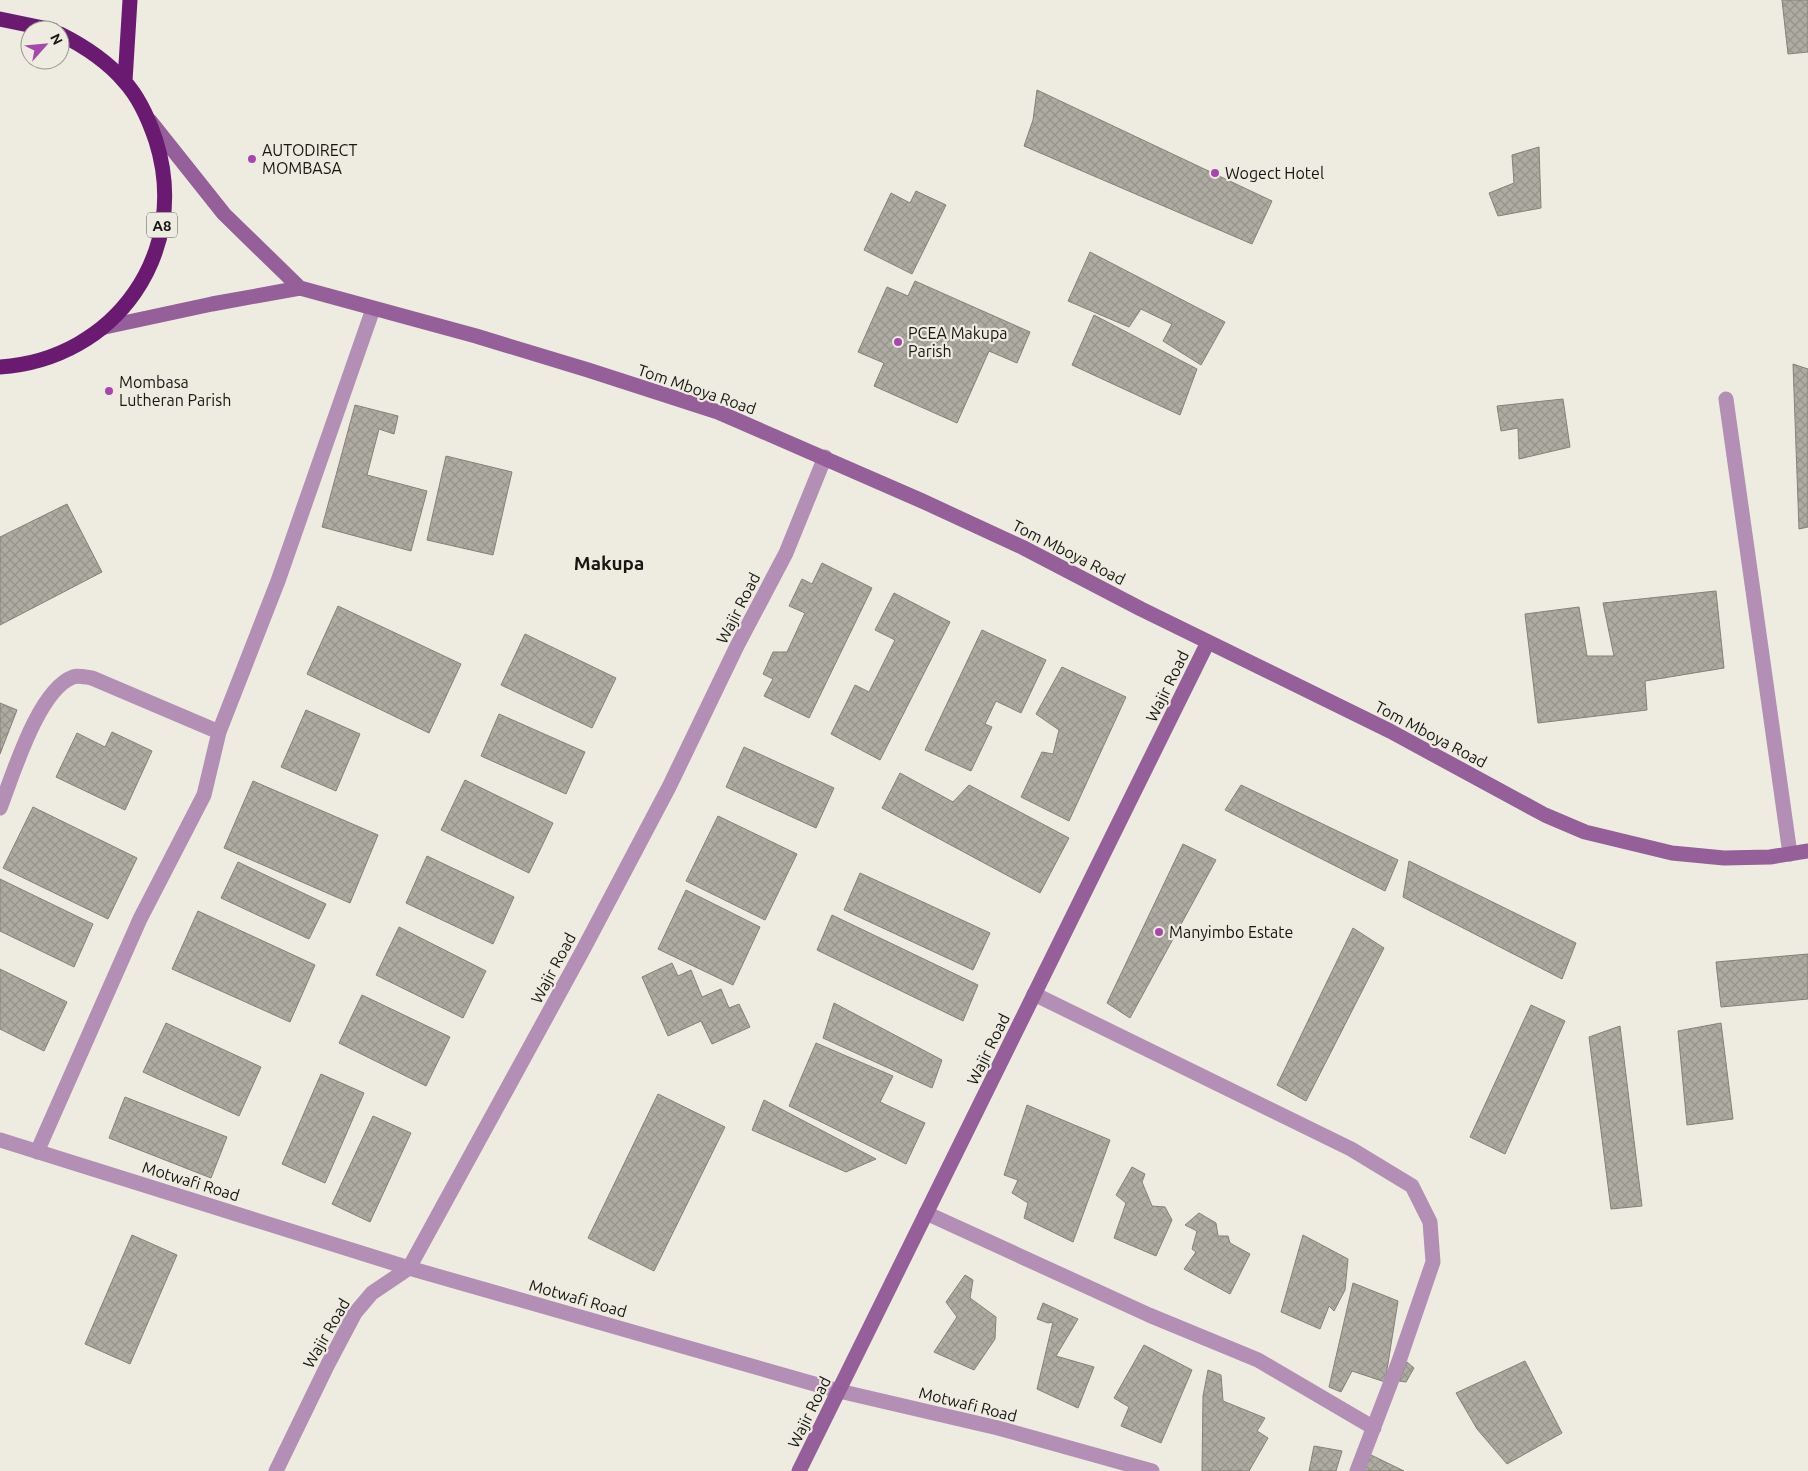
<svg xmlns="http://www.w3.org/2000/svg" width="1808" height="1471" font-family="Ubuntu,sans-serif">
  <defs>
    <pattern id="building-cross-hatch" width="8" height="8" patternUnits="userSpaceOnUse" patternTransform="scale(1.25)"><rect width="8" height="8" fill="#aeaca2"/><path d="M0 0l8 8M0 8l8-8" fill="none" stroke="#95938a"/></pattern>
  </defs>
  <rect width="100%" height="100%" fill="#eeece1"/>
  <path fill="url(#building-cross-hatch)" stroke="#848278" d="M 1782,0 L 1808,0 L 1808,52 L 1788,54 Z
    M 1037,90 L 1272,201 L 1252,244 L 1024,146 L 1033,120 Z
    M 1539,147 L 1541,208 L 1498,216 L 1489,193 L 1514,183 L 1512,155 Z
    M 916,191 L 946,205 L 912,274 L 864,250 L 891,193 L 910,203 Z
    M 1090,252 L 1225,322 L 1201,365 L 1163,341 L 1172,324 L 1141,309 L 1129,327 L 1068,301 Z
    M 915,281 L 1030,332 L 1017,363 L 989,351 L 957,423 L 874,386 L 884,363 L 858,352 L 887,287 L 908,296 Z
    M 1094,315 L 1197,369 L 1180,415 L 1072,365 Z
    M 1793,364 L 1808,369 L 1808,527 L 1799,529 Z
    M 1563,399 L 1570,447 L 1519,459 L 1518,428 L 1501,431 L 1497,406 Z
    M 355,405 L 398,416 L 394,434 L 379,429 L 367,475 L 427,491 L 411,551 L 322,527 Z
    M 446,456 L 512,472 L 493,555 L 427,540 Z
    M 67,504 L 102,572 L 0,625 L 0,537 Z
    M 822,563 L 872,588 L 809,718 L 764,696 L 773,679 L 763,674 L 773,652 L 787,652 L 805,613 L 789,606 L 802,579 L 812,584 Z
    M 1716,591 L 1724,668 L 1645,681 L 1647,710 L 1538,723 L 1525,614 L 1579,607 L 1587,656 L 1614,656 L 1603,603 Z
    M 894,593 L 950,622 L 880,760 L 831,734 L 855,685 L 869,692 L 895,640 L 875,630 Z
    M 338,606 L 461,664 L 429,733 L 307,674 Z
    M 982,630 L 1046,660 L 1021,713 L 996,701 L 985,724 L 992,727 L 971,771 L 925,750 Z
    M 525,634 L 616,678 L 592,728 L 501,685 Z
    M 1062,667 L 1126,697 L 1069,821 L 1021,797 L 1042,752 L 1053,754 L 1059,730 L 1036,714 Z
    M 0,703 L 17,710 L 0,754 Z
    M 306,710 L 360,734 L 336,791 L 281,767 Z
    M 499,714 L 585,752 L 566,794 L 481,756 Z
    M 112,732 L 152,751 L 125,810 L 56,777 L 77,733 L 105,747 Z
    M 744,747 L 834,788 L 816,828 L 726,787 Z
    M 900,773 L 953,802 L 969,785 L 1069,838 L 1040,893 L 882,808 Z
    M 465,780 L 553,823 L 529,873 L 441,830 Z
    M 253,781 L 378,835 L 350,903 L 224,848 Z
    M 1241,785 L 1398,860 L 1385,891 L 1225,810 Z
    M 33,807 L 137,858 L 108,919 L 3,868 Z
    M 718,816 L 797,854 L 765,920 L 686,881 Z
    M 1183,844 L 1216,860 L 1130,1018 L 1107,1003 Z
    M 427,856 L 514,897 L 493,944 L 406,903 Z
    M 1409,861 L 1576,943 L 1562,979 L 1403,897 Z
    M 238,862 L 326,904 L 309,939 L 221,898 Z
    M 860,873 L 990,933 L 973,970 L 844,910 Z
    M 0,879 L 93,924 L 74,967 L 0,931 Z
    M 686,890 L 760,927 L 733,985 L 658,949 Z
    M 198,911 L 315,965 L 290,1022 L 172,969 Z
    M 832,915 L 978,985 L 963,1021 L 817,950 Z
    M 399,927 L 486,971 L 463,1018 L 376,975 Z
    M 1353,928 L 1384,948 L 1306,1101 L 1277,1085 Z
    M 1808,954 L 1808,999 L 1721,1007 L 1716,962 Z
    M 672,963 L 678,976 L 691,970 L 702,997 L 721,989 L 729,1008 L 739,1004 L 750,1027 L 712,1044 L 701,1021 L 668,1036 L 642,977 Z
    M 0,969 L 67,1002 L 44,1051 L 0,1029 Z
    M 362,995 L 450,1037 L 426,1086 L 339,1043 Z
    M 834,1003 L 942,1060 L 932,1088 L 823,1038 Z
    M 1531,1005 L 1565,1021 L 1505,1154 L 1470,1137 Z
    M 166,1023 L 261,1067 L 239,1116 L 143,1072 Z
    M 1721,1023 L 1733,1119 L 1687,1125 L 1678,1031 Z
    M 1620,1026 L 1642,1206 L 1611,1209 L 1589,1037 Z
    M 816,1043 L 893,1076 L 880,1102 L 925,1123 L 906,1164 L 789,1106 Z
    M 321,1074 L 364,1093 L 325,1183 L 282,1164 Z
    M 658,1094 L 725,1127 L 654,1271 L 588,1238 Z
    M 125,1097 L 227,1137 L 211,1178 L 109,1138 Z
    M 764,1100 L 876,1159 L 846,1172 L 752,1130 Z
    M 1027,1105 L 1110,1140 L 1073,1242 L 1024,1218 L 1028,1203 L 1012,1193 L 1018,1180 L 1004,1175 Z
    M 373,1116 L 411,1133 L 370,1222 L 332,1204 Z
    M 1132,1167 L 1145,1174 L 1142,1182 L 1152,1206 L 1165,1207 L 1172,1220 L 1156,1256 L 1114,1238 L 1126,1203 L 1116,1195 Z
    M 1199,1213 L 1216,1223 L 1218,1236 L 1228,1236 L 1230,1243 L 1250,1254 L 1230,1294 L 1184,1269 L 1196,1252 L 1192,1249 L 1197,1231 L 1185,1225 Z
    M 132,1235 L 177,1255 L 130,1364 L 85,1344 Z
    M 1303,1235 L 1348,1259 L 1345,1290 L 1334,1311 L 1329,1306 L 1320,1329 L 1281,1312 Z
    M 965,1275 L 973,1280 L 970,1298 L 996,1317 L 995,1339 L 974,1370 L 934,1352 L 957,1317 L 946,1302 Z
    M 1353,1283 L 1398,1301 L 1385,1382 L 1352,1371 L 1341,1392 L 1329,1387 Z
    M 1043,1303 L 1078,1319 L 1056,1356 L 1094,1367 L 1078,1408 L 1037,1389 L 1053,1322 L 1048,1323 L 1037,1319 Z
    M 1144,1345 L 1192,1370 L 1161,1443 L 1121,1426 L 1129,1407 L 1114,1398 Z
    M 1525,1361 L 1562,1433 L 1507,1464 L 1477,1429 L 1456,1393 Z
    M 1407,1362 L 1414,1368 L 1406,1382 L 1399,1381 Z
    M 1208,1370 L 1221,1375 L 1223,1401 L 1265,1418 L 1257,1431 L 1268,1438 L 1249,1471 L 1202,1471 L 1203,1396 Z
    M 1314,1446 L 1342,1451 L 1336,1471 L 1309,1471 Z
    M 1369,1454 L 1404,1471 L 1361,1471 Z"/>
  <g fill="none" stroke-linecap="round" stroke-linejoin="round">
    <path stroke="#b38eb5" stroke-width="15" d="M 1726,399 L 1790,854"/>
    <path stroke="#b38eb5" stroke-width="15" d="M 0,808 C 13,775 38,690 73,677 C 78,675 87,677 92,678 L 219,732
      M 1034,994 L 1351,1149 L 1412,1186 L 1430,1222 L 1433,1262 L 1399,1361 L 1357,1471
      M 0,1140 L 409,1268 L 839,1391 L 998,1428 L 1152,1471
      M 37,1152 L 140,919 L 204,795 L 219,732 L 278,581 L 373,309
      M 926,1213 L 1149,1315 L 1258,1360 L 1374,1428
      M 276,1471 L 328,1364 L 355,1313 L 372,1293 L 409,1268 L 583,950 L 669,787 L 737,646 L 786,553 L 825,457"/>
    <path stroke="#956099" stroke-width="15" d="M 150,121 L 224,214 L 300,288
      M 105,327 L 212,304 L 300,288 L 476,336 L 588,370 L 718,412 L 920,500 L 1022,547 L 1141,609 L 1390,731 L 1545,815 L 1585,832 L 1672,853 L 1724,858 L 1770,857 L 1808,851
      M 799,1471 L 1208,642"/>
    <path stroke="#6b1a71" stroke-width="15" d="M 0,19 L 53,30
      M 125,81 L 130,0
      M 0,367 C 116,359 191,252 156,141 C 149,120 139,97 124,81 C 106,60 84,46 60,34"/>
  </g>
  <g fill="#a747ae" stroke="#eeece1" stroke-width="2">
    <circle cx="252" cy="159" r="5"/>
    <circle cx="1215" cy="173" r="5"/>
    <circle cx="898" cy="342" r="5"/>
    <circle cx="109" cy="391" r="5"/>
    <circle cx="1159" cy="932" r="5"/>
  </g>
  <g text-anchor="middle" dominant-baseline="central" stroke-width="4.5" stroke-linejoin="round" paint-order="stroke">
    <rect fill="#eeece1" stroke="#585650" stroke-width="1" x="147" y="212.5" width="30" height="25" rx="4"/>
    <g font-size="15" font-weight="bold" fill="#171612">
      <text x="162" y="225">A8</text>
    </g>
    <g font-size="16" fill="#171612" stroke="#eeece1" text-anchor="start">
      <text x="262" y="150">AUTODIRECT<tspan x="262" dy="18">MOMBASA</tspan></text>
      <text x="1225" y="173">Wogect Hotel</text>
      <text x="908" y="333">PCEA Makupa<tspan x="908" dy="18">Parish</tspan></text>
      <text x="119" y="382">Mombasa<tspan x="119" dy="18">Lutheran Parish</tspan></text>
      <text x="1169" y="932">Manyimbo Estate</text>
    </g>
    <g font-size="16" fill="#171612" stroke="#eeece1">
      <text transform="translate(697 389) rotate(19)">Tom Mboya Road</text>
      <text transform="translate(1069 552) rotate(27)">Tom Mboya Road</text>
      <text transform="translate(738 608) rotate(-63)">Wajir Road</text>
      <text transform="translate(1167 686) rotate(-64)">Wajir Road</text>
      <text transform="translate(1431 734) rotate(28)">Tom Mboya Road</text>
      <text transform="translate(553 968) rotate(-62)">Wajir Road</text>
      <text transform="translate(988 1049) rotate(-64)">Wajir Road</text>
      <text transform="translate(191 1181) rotate(17)">Motwafi Road</text>
      <text transform="translate(578 1298) rotate(16)">Motwafi Road</text>
      <text transform="translate(326 1333) rotate(-60)">Wajir Road</text>
      <text transform="translate(968 1404) rotate(14)">Motwafi Road</text>
      <text transform="translate(809 1412) rotate(-64)">Wajir Road</text>
    </g>
    <g font-size="19" font-weight="bold" fill="#171612" stroke="#eeece1">
      <text x="609" y="563">Makupa</text>
    </g>
  </g>
  <g transform="translate(45 45) rotate(63)"><circle r="24" fill="#eeece1" stroke="#98968e"/>
  <path d="M0-4L9 19L0 12L-9 19Z" fill="#a747ae"/>
  <text y="-8" font-size="14" font-weight="bold" text-anchor="middle" fill="#171612">N</text>
  </g>
</svg>
